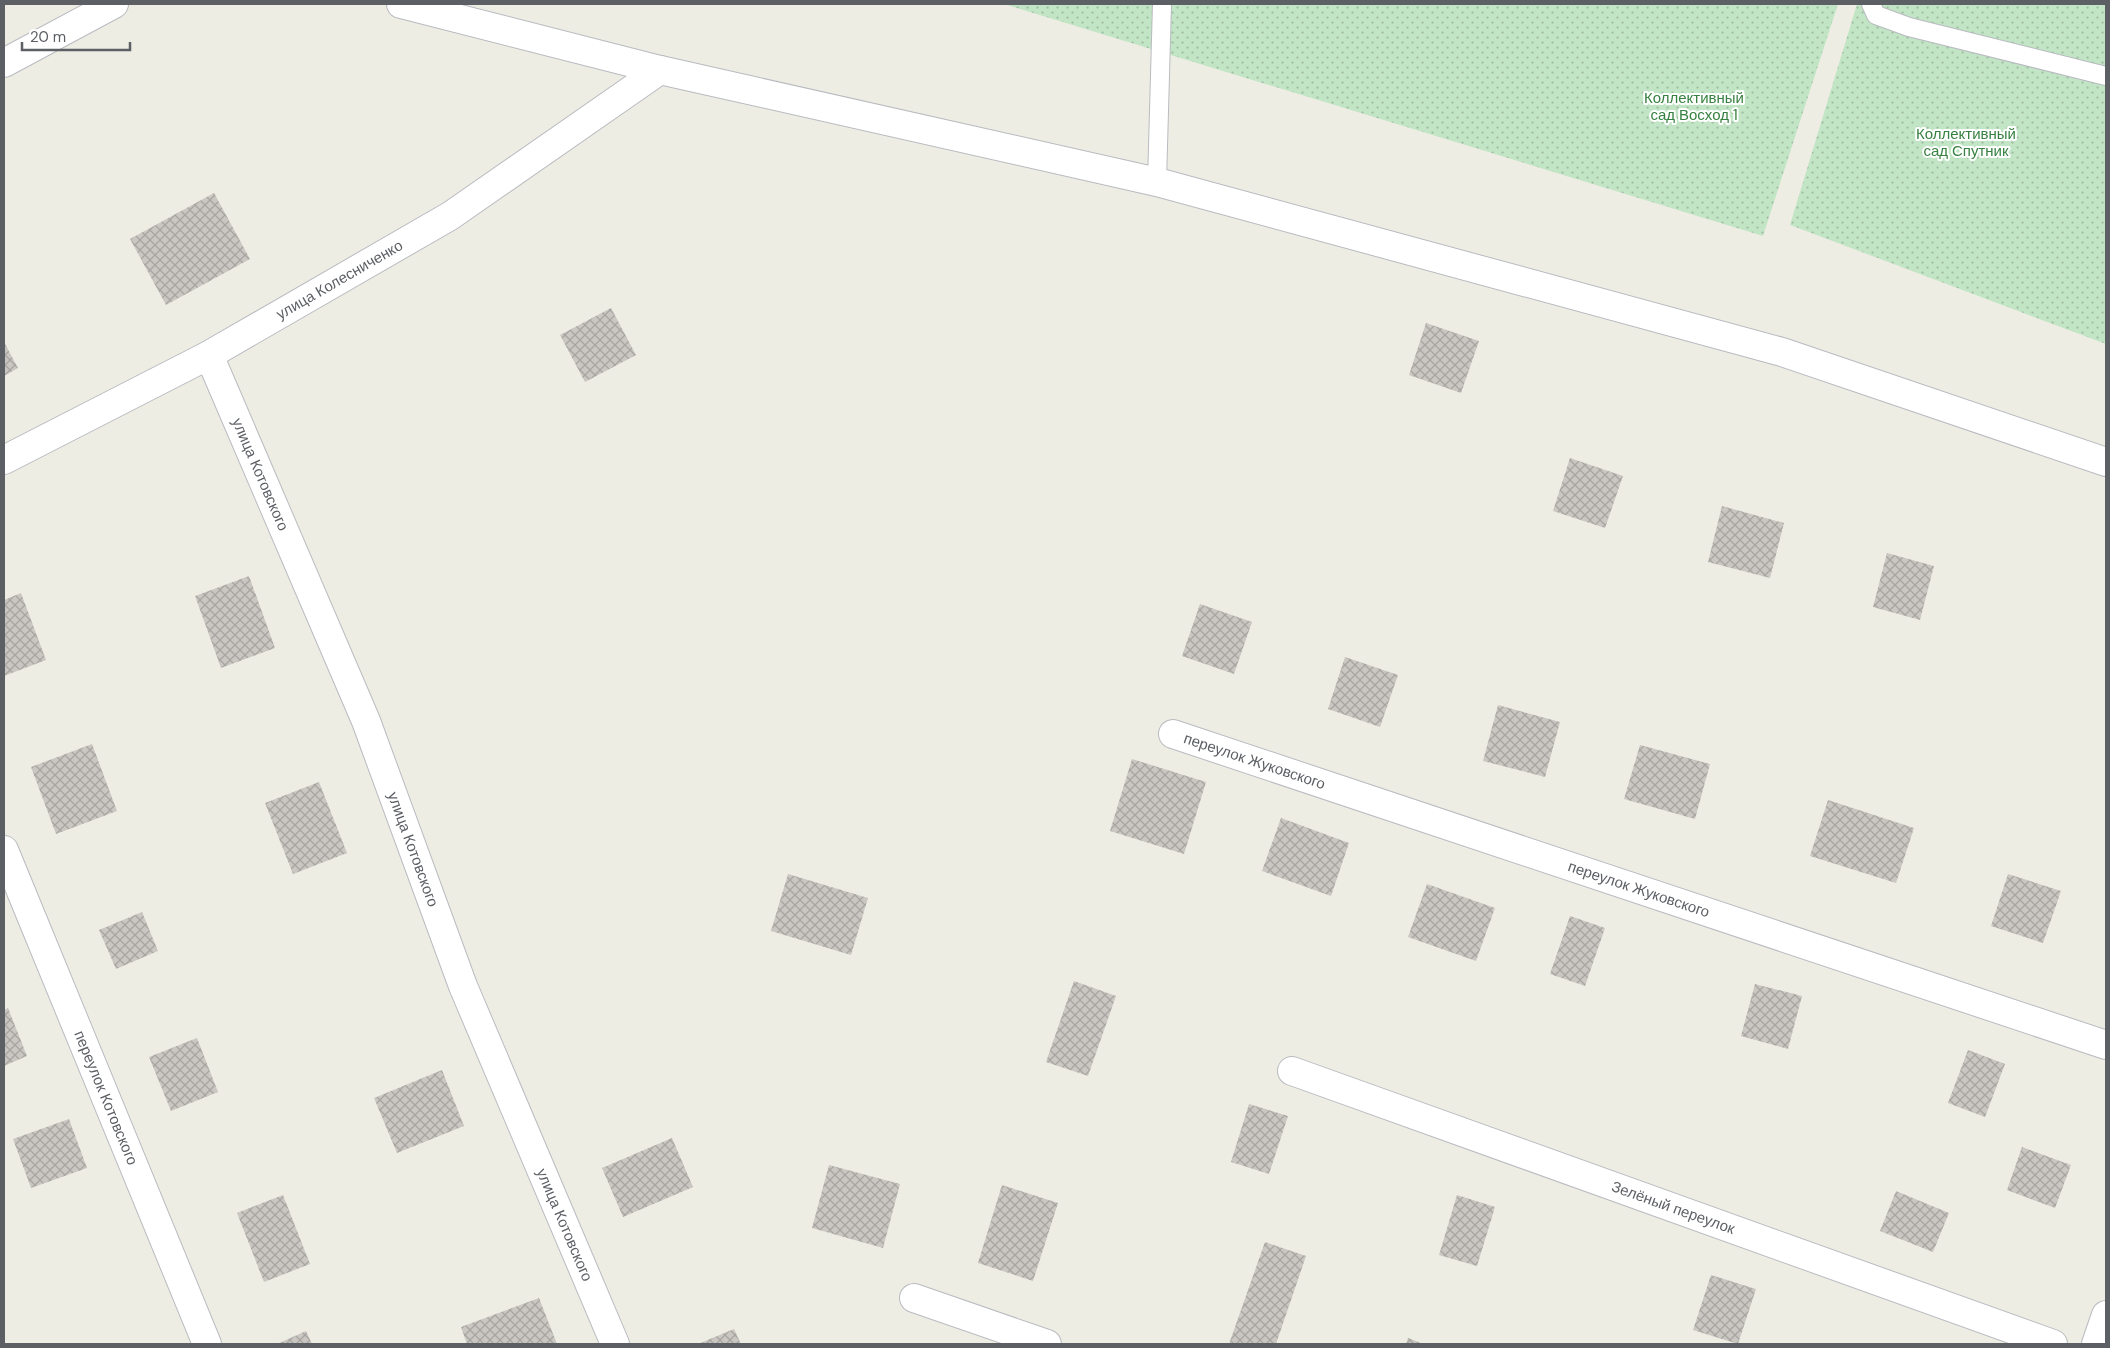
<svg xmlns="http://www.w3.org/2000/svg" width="2110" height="1348" font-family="'DM Sans',sans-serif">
  <defs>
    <pattern id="garden-dots" width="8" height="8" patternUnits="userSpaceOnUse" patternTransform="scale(1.25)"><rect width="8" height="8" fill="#c2e5c5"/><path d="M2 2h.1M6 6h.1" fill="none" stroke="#a1bda4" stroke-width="1.8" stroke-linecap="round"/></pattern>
    <pattern id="building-cross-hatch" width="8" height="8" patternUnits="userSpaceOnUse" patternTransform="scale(1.25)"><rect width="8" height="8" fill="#cac7c2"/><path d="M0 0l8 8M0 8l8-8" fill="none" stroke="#a7a5a1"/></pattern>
  </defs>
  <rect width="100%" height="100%" fill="#eeede4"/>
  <path fill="url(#garden-dots)" d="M 1004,4 L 1838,4 L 1763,236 Z
    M 1857,4 L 2106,4 L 2106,344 L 1790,225 Z"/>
  <path fill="url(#building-cross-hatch)" d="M 214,193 L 250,259 L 166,305 L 130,239 Z
    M 611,308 L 636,355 L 585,382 L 560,335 Z
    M 1426,323 L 1479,341 L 1461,393 L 1409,375 Z
    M 4,342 L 18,368 L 4,376 Z
    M 1570,458 L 1623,476 L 1605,528 L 1553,511 Z
    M 1722,506 L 1784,523 L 1770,578 L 1708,562 Z
    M 1887,553 L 1934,566 L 1920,620 L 1873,607 Z
    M 249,576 L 275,648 L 221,668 L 195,596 Z
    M 21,593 L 46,660 L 4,676 L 4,600 Z
    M 1200,604 L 1252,622 L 1234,674 L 1182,656 Z
    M 1345,657 L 1398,675 L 1380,727 L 1328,709 Z
    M 1498,705 L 1560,722 L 1545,777 L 1483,761 Z
    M 92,744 L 117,811 L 56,834 L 31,767 Z
    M 1640,745 L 1710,764 L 1695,819 L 1624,799 Z
    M 1132,759 L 1206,782 L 1184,854 L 1110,831 Z
    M 319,782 L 347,853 L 293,874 L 265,803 Z
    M 1828,800 L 1914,828 L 1896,883 L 1810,856 Z
    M 1281,818 L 1349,843 L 1331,896 L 1262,871 Z
    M 788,874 L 868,898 L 851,955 L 771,931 Z
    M 2008,874 L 2061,891 L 2043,943 L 1991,926 Z
    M 1427,884 L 1495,908 L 1476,961 L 1408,937 Z
    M 142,912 L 158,951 L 116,969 L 99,930 Z
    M 1570,916 L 1605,928 L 1585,986 L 1550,974 Z
    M 1074,981 L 1116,996 L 1088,1076 L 1046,1062 Z
    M 1755,984 L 1802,996 L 1788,1049 L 1741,1036 Z
    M 8,1008 L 27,1056 L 4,1066 L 4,1010 Z
    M 197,1038 L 218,1092 L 171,1111 L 149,1057 Z
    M 1968,1050 L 2005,1064 L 1985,1117 L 1948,1103 Z
    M 442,1070 L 464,1126 L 397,1153 L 374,1098 Z
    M 1249,1104 L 1288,1116 L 1269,1174 L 1231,1162 Z
    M 69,1119 L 87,1168 L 31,1188 L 13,1139 Z
    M 672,1138 L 693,1187 L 623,1217 L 602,1168 Z
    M 2022,1147 L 2071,1165 L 2055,1208 L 2007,1190 Z
    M 829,1165 L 900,1184 L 883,1248 L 812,1228 Z
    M 1002,1185 L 1058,1203 L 1033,1281 L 978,1263 Z
    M 1896,1191 L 1949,1213 L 1933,1252 L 1880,1231 Z
    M 283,1195 L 310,1264 L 264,1282 L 237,1213 Z
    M 1457,1195 L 1495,1207 L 1477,1266 L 1439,1255 Z
    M 1265,1242 L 1306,1256 L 1276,1344 L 1229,1344 Z
    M 1711,1275 L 1756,1289 L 1738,1344 L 1693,1330 Z
    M 539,1298 L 557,1344 L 467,1344 L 461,1327 Z
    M 734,1329 L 741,1344 L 698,1344 Z
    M 306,1331 L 312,1344 L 277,1344 Z
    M 1408,1338 L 1424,1344 L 1406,1344 Z"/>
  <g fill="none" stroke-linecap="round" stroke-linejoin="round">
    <defs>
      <path id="lane" d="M 1871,4 L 1876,15 L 1909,27 L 2106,76
        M 1157,182 L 1162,4"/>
      <g id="street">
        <path d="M 4,63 L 114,4"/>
        <path id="s1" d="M 209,355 L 366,721 L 463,986 L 615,1344"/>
        <path id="s2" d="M 4,460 L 209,355 L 450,216 L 660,70"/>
        <path id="s3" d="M 1173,734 L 2106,1045"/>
        <path id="s4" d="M 4,850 L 207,1344"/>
        <path id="s5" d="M 1292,1071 L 2053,1344"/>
        <path d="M 914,1298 L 1047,1344"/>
        <path d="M 2096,1344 L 2106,1315"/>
      </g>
      <path id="secondary" d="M 401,4 L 660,70 L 1157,182 L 1782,352 L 2106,462"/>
    </defs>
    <use href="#lane" stroke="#b9bbc0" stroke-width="20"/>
    <use href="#street" stroke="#b9bbc0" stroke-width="30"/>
    <use href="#secondary" stroke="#b8bac0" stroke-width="30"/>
    <use href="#lane" stroke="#fff" stroke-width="18"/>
    <use href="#street" stroke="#fff" stroke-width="28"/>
    <use href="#secondary" stroke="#fff" stroke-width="28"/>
  </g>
  <g text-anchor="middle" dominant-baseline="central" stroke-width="4" stroke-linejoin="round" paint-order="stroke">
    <g font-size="15" fill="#378140" stroke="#fff">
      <text x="1694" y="98">Коллективный<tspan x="1694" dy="17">сад Восход 1</tspan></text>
      <text x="1966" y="134">Коллективный<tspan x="1966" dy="17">сад Спутник</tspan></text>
    </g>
    <g font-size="15" fill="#5c5f64" stroke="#fff">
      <text stroke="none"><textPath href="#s2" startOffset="381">улица Колесниченко</textPath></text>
      <text stroke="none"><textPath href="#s1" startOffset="130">улица Котовского</textPath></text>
      <text stroke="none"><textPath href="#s3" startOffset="86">переулок Жуковского</textPath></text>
      <text stroke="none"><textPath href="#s1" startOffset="535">улица Котовского</textPath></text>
      <text stroke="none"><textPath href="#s3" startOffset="491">переулок Жуковского</textPath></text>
      <text stroke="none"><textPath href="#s4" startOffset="268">переулок Котовского</textPath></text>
      <text stroke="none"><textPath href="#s5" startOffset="405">Зелёный переулок</textPath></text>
      <text stroke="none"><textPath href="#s1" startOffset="940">улица Котовского</textPath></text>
    </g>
  </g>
  <rect width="2110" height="1348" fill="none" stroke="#5c5f64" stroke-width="10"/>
  <path d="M22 42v8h108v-8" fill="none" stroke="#5c5f64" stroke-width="2.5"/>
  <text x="30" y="42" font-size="15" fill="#5c5f64" stroke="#ffffff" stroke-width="4" paint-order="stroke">20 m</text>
</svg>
